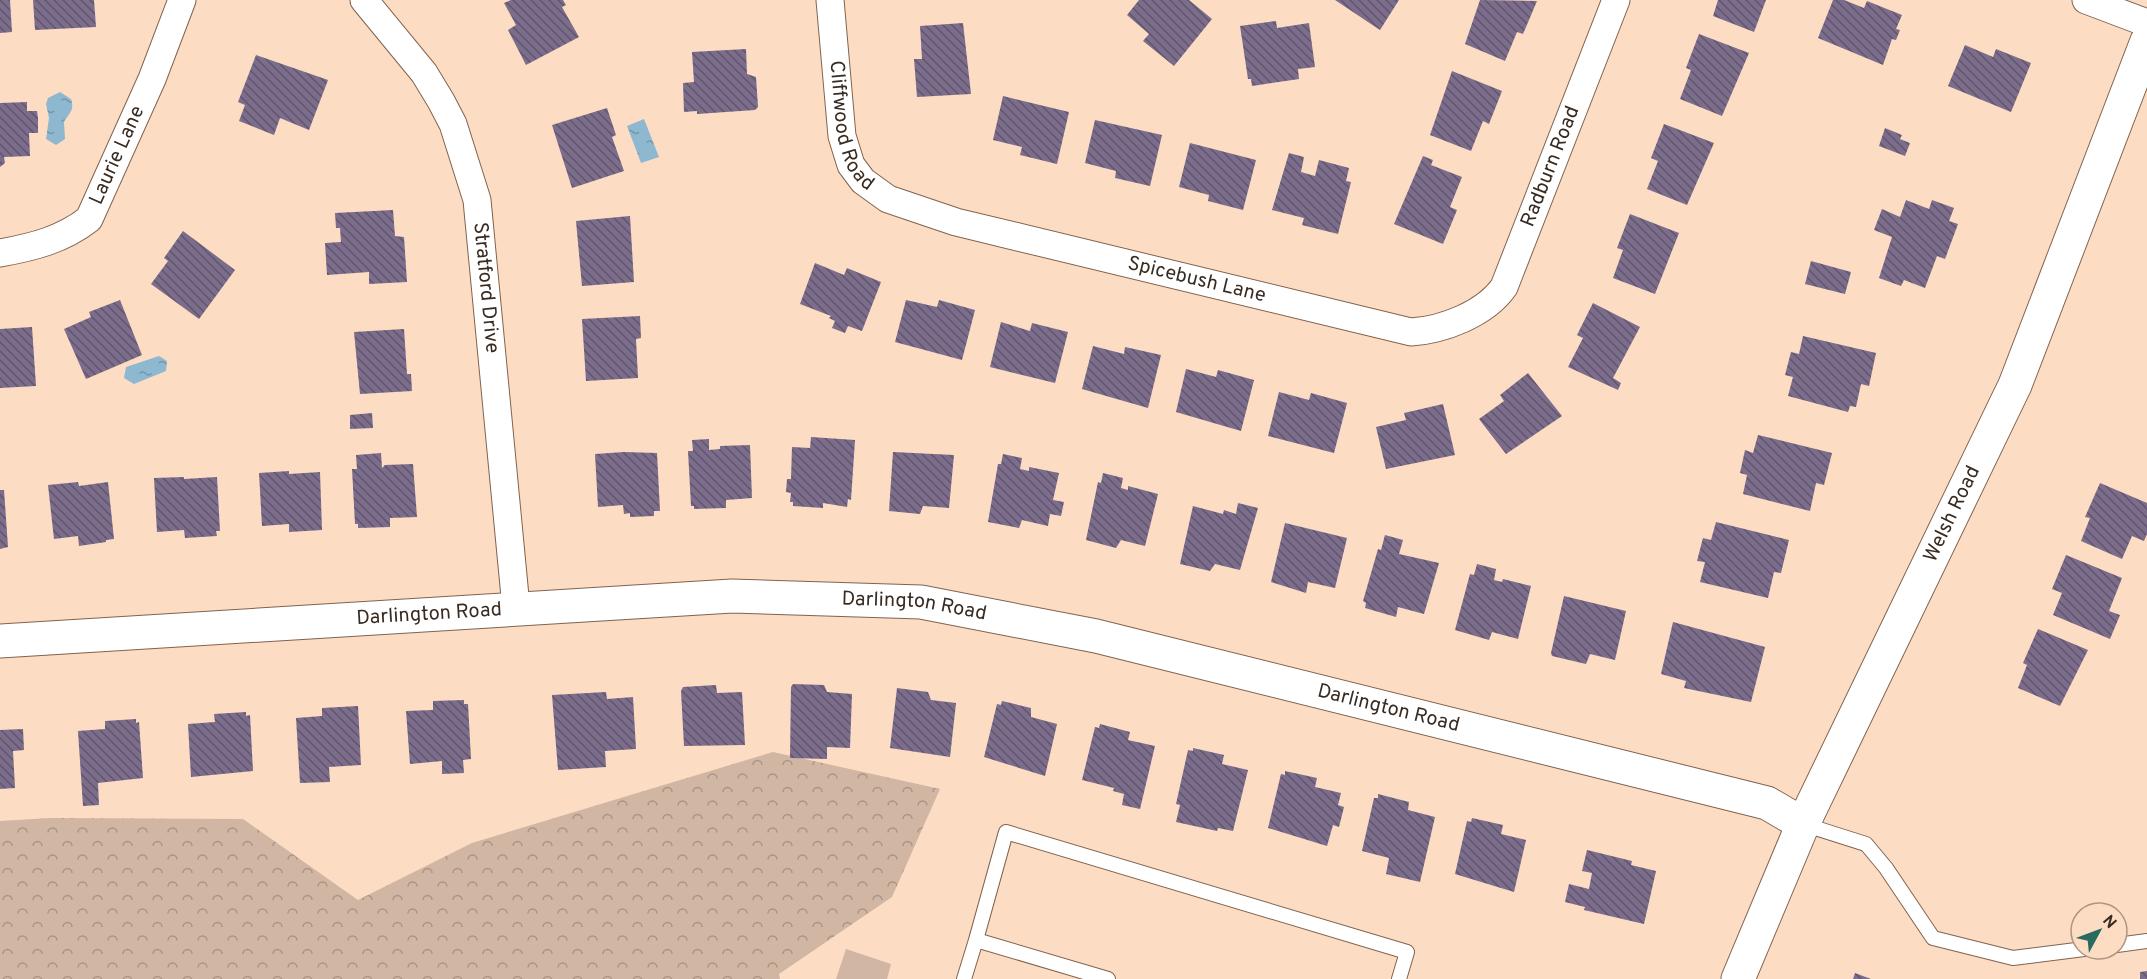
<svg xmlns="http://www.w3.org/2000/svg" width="2147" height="979" font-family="Overpass,sans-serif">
  <defs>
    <pattern id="forest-crowns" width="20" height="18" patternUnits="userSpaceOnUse" patternTransform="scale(1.5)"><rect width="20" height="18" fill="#d0b6a3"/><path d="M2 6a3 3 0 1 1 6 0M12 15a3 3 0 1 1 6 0" fill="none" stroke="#aa9484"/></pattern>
    <pattern id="water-ripples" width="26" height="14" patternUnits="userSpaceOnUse" patternTransform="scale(1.5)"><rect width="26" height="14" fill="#8eb7d0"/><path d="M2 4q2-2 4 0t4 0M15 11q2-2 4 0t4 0" fill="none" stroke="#7595a8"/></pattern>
    <pattern id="building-back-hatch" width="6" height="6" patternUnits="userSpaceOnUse" patternTransform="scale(1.5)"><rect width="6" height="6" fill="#7b6d8b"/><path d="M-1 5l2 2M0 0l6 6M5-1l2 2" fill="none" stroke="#60556b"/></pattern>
  </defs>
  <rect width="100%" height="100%" fill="#fddcc4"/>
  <path fill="url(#forest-crowns)" d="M 773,752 L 940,789 L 892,897 L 779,974 L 780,979 L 0,979 L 0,821 L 50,818 L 243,819 L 358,900 L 472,843 Z"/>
  <path fill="#d0b6a3" d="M 846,949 L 891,964 L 887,979 L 836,979 Z"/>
  <path fill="url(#water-ripples)" d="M 60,92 L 71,99 C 75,110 69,113 64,122 L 65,139 L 56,145 L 46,139 L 49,118 L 46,104 L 48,98 Z
    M 644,119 L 659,157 L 641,163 L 627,126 Z
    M 159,356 L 167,361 L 166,371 L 134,384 L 124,378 L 126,367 Z"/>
  <path fill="url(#building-back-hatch)" d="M 0,0 L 10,0 L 12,32 L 0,33 Z
    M 33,0 L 94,0 L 96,27 L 35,30 Z
    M 511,0 L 563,0 L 566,5 L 562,7 L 579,37 L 526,65 L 508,30 L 516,25 L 504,3 Z
    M 1139,0 L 1189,0 L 1212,19 L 1174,66 L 1143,41 L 1149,34 L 1127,15 Z
    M 1335,0 L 1399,0 L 1380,30 Z
    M 1480,0 L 1537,1 L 1523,34 L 1517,32 L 1505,61 L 1465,44 Z
    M 1718,0 L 1766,0 L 1754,32 L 1713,16 Z
    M 1833,0 L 1844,0 L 1864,8 L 1867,1 L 1902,15 L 1896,29 L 1900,30 L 1896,40 L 1892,39 L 1883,65 L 1818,38 Z
    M 1276,21 L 1277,28 L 1309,23 L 1315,67 L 1298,69 L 1299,79 L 1252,86 L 1251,79 L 1248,79 L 1240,26 Z
    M 963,23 L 971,94 L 917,97 L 914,59 L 922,59 L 920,26 Z
    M 1699,34 L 1749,53 L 1722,116 L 1680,99 L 1691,70 L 1686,68 Z
    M 1965,45 L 1993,57 L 1996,49 L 2031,63 L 2011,112 L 1948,86 Z
    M 746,49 L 747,74 L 756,77 L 758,107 L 755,110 L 697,114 L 697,111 L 684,112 L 683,83 L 694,82 L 692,52 Z
    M 256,55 L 328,80 L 309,130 L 280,118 L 274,135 L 239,121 L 245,105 L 238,102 Z
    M 1452,71 L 1502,91 L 1489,124 L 1483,121 L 1471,151 L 1430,135 Z
    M 1003,96 L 1069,112 L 1057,164 L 1020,155 L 1022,147 L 993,140 Z
    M 27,102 L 27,111 L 37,111 L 38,118 L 38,133 L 29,133 L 30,156 L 4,157 L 5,163 L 0,167 L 0,103 Z
    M 607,108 L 616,135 L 612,137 L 624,171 L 572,188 L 552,125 Z
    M 1095,120 L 1162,135 L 1150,186 L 1115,178 L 1116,171 L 1085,163 Z
    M 1664,124 L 1714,143 L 1687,205 L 1647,189 L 1658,161 L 1651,158 Z
    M 1885,128 L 1902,135 L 1900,139 L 1910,143 L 1905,156 L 1879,146 Z
    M 1190,143 L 1256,160 L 1243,210 L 1208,201 L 1209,195 L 1179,187 Z
    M 1289,153 L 1304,157 L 1301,172 L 1315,176 L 1319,160 L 1349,168 L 1346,181 L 1351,182 L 1338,234 L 1302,225 L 1304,218 L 1272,210 Z
    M 1423,156 L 1433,160 L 1431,165 L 1462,177 L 1450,207 L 1457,210 L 1443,244 L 1394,224 Z
    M 1906,200 L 1929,209 L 1932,200 L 1954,208 L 1949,221 L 1958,224 L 1945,259 L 1937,256 L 1925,288 L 1904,280 L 1901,286 L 1879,278 L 1892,237 L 1874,230 L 1882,209 L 1900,217 Z
    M 393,210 L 395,236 L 404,237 L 407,282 L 369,284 L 369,272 L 327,275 L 325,243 L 341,242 L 340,228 L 336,228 L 335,213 Z
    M 1630,214 L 1679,233 L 1655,294 L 1613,278 L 1623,250 L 1617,248 Z
    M 630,216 L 634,282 L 582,286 L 576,221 Z
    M 183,231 L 235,270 L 199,319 L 151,284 L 168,261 L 164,258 Z
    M 1811,261 L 1851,272 L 1845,294 L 1805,284 Z
    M 815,263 L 844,275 L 847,268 L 881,282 L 862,331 L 848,326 L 845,333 L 832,328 L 835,321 L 829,318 L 831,316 L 800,304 Z
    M 120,300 L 142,355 L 86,379 L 64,329 L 91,317 L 89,312 Z
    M 906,300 L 937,307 L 939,300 L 975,310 L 962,360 L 895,342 Z
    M 1593,303 L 1640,327 L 1613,378 L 1621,383 L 1618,390 L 1568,367 L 1583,338 L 1577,335 Z
    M 640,316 L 641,338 L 636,339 L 638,378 L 586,381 L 582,319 Z
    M 1001,322 L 1030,331 L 1032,323 L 1068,332 L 1055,383 L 990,367 Z
    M 32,327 L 36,386 L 0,388 L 0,329 Z
    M 404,329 L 407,374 L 411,374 L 412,391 L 360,394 L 354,332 Z
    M 1803,336 L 1876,353 L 1869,386 L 1861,384 L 1856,407 L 1850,406 L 1848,412 L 1788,396 L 1793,377 L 1785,375 L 1791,352 L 1799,354 Z
    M 1093,346 L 1124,354 L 1125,347 L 1161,355 L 1148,408 L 1082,389 Z
    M 1186,369 L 1216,377 L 1218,370 L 1254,380 L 1241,431 L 1176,412 Z
    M 1528,373 L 1562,416 L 1506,454 L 1479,419 L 1504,401 L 1500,395 Z
    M 1279,392 L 1309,400 L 1311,393 L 1347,403 L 1334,453 L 1268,436 Z
    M 1443,404 L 1455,455 L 1386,469 L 1376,427 L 1406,420 L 1404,413 Z
    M 372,413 L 373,428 L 350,429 L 350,415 Z
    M 1758,435 L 1832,453 L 1824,485 L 1816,483 L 1810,511 L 1743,494 L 1747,475 L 1740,473 L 1745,450 L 1753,453 Z
    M 811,437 L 855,440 L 851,500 L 848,499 L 847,507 L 823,503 L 823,508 L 793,506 L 793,502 L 790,502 L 791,493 L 786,492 L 787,479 L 791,479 L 792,447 L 810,448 Z
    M 709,439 L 709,450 L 720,449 L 720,446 L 750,445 L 752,498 L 726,500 L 726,508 L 694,509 L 694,506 L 691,506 L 688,451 L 693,451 L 692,440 Z
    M 624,452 L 657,453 L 660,511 L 654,511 L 654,516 L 630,517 L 630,513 L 624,514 L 623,505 L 598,507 L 595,454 Z
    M 893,452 L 954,455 L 949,508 L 923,506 L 920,514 L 889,511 Z
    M 381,453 L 382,468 L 385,465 L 413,464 L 417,517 L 390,518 L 390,527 L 358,528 L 358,524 L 355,524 L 352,469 L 357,469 L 356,455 Z
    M 1003,454 L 1022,458 L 1020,469 L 1029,471 L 1029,467 L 1059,473 L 1053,500 L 1064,502 L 1061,516 L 1050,514 L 1048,526 L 1022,520 L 1019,528 L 988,522 L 998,464 L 1001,464 Z
    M 289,471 L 289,474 L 320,472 L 322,530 L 289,532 L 289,524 L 262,526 L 259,473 Z
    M 1103,473 L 1123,478 L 1121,488 L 1128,490 L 1128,486 L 1158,494 L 1145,546 L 1121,540 L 1116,548 L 1086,540 L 1098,482 L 1101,483 Z
    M 184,477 L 184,479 L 217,477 L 220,531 L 216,531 L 217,536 L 185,538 L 184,530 L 157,532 L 154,478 Z
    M 78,482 L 79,486 L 108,482 L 114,539 L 106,540 L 106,542 L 79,546 L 78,536 L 54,539 L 48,485 Z
    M 2100,483 L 2147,503 L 2147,534 L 2144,541 L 2132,536 L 2122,559 L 2081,541 L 2090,518 L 2085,517 Z
    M 0,490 L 4,490 L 8,547 L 0,549 Z
    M 1238,503 L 1258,508 L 1240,570 L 1215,564 L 1210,571 L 1180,564 L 1193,506 L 1223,514 L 1224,510 L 1236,514 Z
    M 1716,522 L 1789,540 L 1781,573 L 1774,572 L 1768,598 L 1700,582 L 1705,562 L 1697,561 L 1703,538 L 1711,540 Z
    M 1285,523 L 1347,538 L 1335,588 L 1308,582 L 1306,593 L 1271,582 Z
    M 1385,535 L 1403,540 L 1399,554 L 1439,563 L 1424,614 L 1398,607 L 1396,617 L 1365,608 L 1366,603 L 1363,601 L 1378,549 L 1381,550 Z
    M 2066,555 L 2122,578 L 2109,611 L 2120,615 L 2110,639 L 2053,615 L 2062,593 L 2052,589 Z
    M 1477,564 L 1496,569 L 1494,580 L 1502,582 L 1503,579 L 1531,586 L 1518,639 L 1492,632 L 1489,640 L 1455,630 L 1470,574 L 1474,575 Z
    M 1564,596 L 1626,611 L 1615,660 L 1590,654 L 1586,664 L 1552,656 L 1551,653 Z
    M 1673,622 L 1765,647 L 1751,702 L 1684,688 L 1686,681 L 1661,674 Z
    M 2038,629 L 2088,650 L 2060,706 L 2018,688 L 2027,665 L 2023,663 Z
    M 793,684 L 824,685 L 827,692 L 852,694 L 850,748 L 827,747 L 827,759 L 790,758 L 791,687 Z
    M 716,685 L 717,693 L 742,692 L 745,745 L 684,746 L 681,691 L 683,687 Z
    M 897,688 L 928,692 L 931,700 L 956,703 L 950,757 L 890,748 Z
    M 606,692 L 607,699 L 633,697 L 636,749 L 605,751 L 606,767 L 558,770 L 552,695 Z
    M 464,700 L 464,704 L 468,704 L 471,759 L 463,760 L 464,773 L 442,774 L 442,761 L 410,764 L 406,711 L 433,710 L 433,701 Z
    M 1002,701 L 1031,708 L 1031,717 L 1057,724 L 1045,776 L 984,757 L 997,704 L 1001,705 Z
    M 358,706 L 361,765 L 329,767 L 330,782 L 300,783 L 296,718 L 322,716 L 322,708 Z
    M 246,712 L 246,716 L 250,715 L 253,771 L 191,777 L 188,724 L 215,722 L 214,714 Z
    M 136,719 L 136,723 L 139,722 L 143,778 L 98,783 L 99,805 L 83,806 L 78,731 L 105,729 L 105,721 Z
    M 1100,724 L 1130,732 L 1128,740 L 1155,746 L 1140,809 L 1122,805 L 1124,794 L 1113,791 L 1114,788 L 1082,780 L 1095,727 L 1099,728 Z
    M 23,729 L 24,750 L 13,751 L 15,788 L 0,789 L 0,730 Z
    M 1193,748 L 1224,755 L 1222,764 L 1248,770 L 1233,831 L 1218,828 L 1217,831 L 1176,822 L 1180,805 L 1176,804 L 1188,750 L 1193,751 Z
    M 1285,771 L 1317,778 L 1315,787 L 1341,793 L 1338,805 L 1344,807 L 1339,827 L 1333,825 L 1327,846 L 1268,828 L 1281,774 L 1285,775 Z
    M 1378,794 L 1409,802 L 1408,810 L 1435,817 L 1420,882 L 1386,874 L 1389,858 L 1362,851 L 1374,798 L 1378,798 Z
    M 1472,818 L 1503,825 L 1501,834 L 1526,840 L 1514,892 L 1455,874 L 1467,821 L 1471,822 Z
    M 1587,850 L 1632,861 L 1631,865 L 1656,871 L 1644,924 L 1584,910 L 1585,907 L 1565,902 L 1569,884 L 1589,889 L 1592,873 L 1582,871 Z
    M 2147,971 L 2147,979 L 2140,979 L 2140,972 Z
    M 1855,973 L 1871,979 L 1853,979 Z"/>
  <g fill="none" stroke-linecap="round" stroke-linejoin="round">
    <defs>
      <path id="service" d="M 1803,824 L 1866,844 L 1886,868 L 1933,938 L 2013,958 L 2084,949
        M 2117,945 L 2147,941
        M 964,979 L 976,940
        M 1108,979 L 976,940 L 1006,832 L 1407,952 L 1399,979"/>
      <g id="minor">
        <path id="s1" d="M 364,0 L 424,73 L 441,101 L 453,124 L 477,200 L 516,607"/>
        <path id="s2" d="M 830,0 L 842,136 L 851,165 L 863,181 L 888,199 L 956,222 L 1411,332 C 1443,330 1485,314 1504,287 L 1616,0"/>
        <path d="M 2086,0 L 2147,23"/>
        <path id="s3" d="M 0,253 C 33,247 62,240 89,219 L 152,79 L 182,0"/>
      </g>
      <g id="tertiary">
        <path id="s4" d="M 0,641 L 732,596 L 921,602 L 1096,636 L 1767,803 L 1803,824"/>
      </g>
      <g id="secondary">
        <path id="s5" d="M 1738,979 L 1803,824 L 2015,385 L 2147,41"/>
      </g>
    </defs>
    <use href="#service" stroke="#80634e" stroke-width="16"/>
    <use href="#minor" stroke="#80634e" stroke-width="29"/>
    <use href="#tertiary" stroke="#80634e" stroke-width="35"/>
    <use href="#secondary" stroke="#80634e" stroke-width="35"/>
    <use href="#service" stroke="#fff" stroke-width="14"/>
    <use href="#minor" stroke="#fff" stroke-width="27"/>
    <use href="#tertiary" stroke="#fff" stroke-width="33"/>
    <use href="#secondary" stroke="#fff" stroke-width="33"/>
  </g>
  <g text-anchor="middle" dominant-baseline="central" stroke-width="6" stroke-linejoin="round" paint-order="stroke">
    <g font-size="20" fill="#382b22" stroke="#fddcc4">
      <text stroke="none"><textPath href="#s2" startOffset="129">Cliffwood Road</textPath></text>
      <text stroke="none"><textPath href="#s3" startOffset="166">Laurie Lane</textPath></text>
      <text stroke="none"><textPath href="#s2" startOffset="993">Radburn Road</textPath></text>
      <text stroke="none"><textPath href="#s2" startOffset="537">Spicebush Lane</textPath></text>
      <text stroke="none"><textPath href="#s1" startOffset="321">Stratford Drive</textPath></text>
      <text stroke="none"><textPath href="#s5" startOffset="512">Welsh Road</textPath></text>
      <text stroke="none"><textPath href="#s4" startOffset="916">Darlington Road</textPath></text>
      <text stroke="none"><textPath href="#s4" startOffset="430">Darlington Road</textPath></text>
      <text stroke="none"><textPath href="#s4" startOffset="1402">Darlington Road</textPath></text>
    </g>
  </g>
  <g transform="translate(2099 931) rotate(49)"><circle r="28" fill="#fddcc4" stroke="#ae9583" stroke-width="1.5"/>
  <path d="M0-4.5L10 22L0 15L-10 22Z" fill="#276c5f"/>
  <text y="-9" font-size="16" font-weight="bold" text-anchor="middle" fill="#382b22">N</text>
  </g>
</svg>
